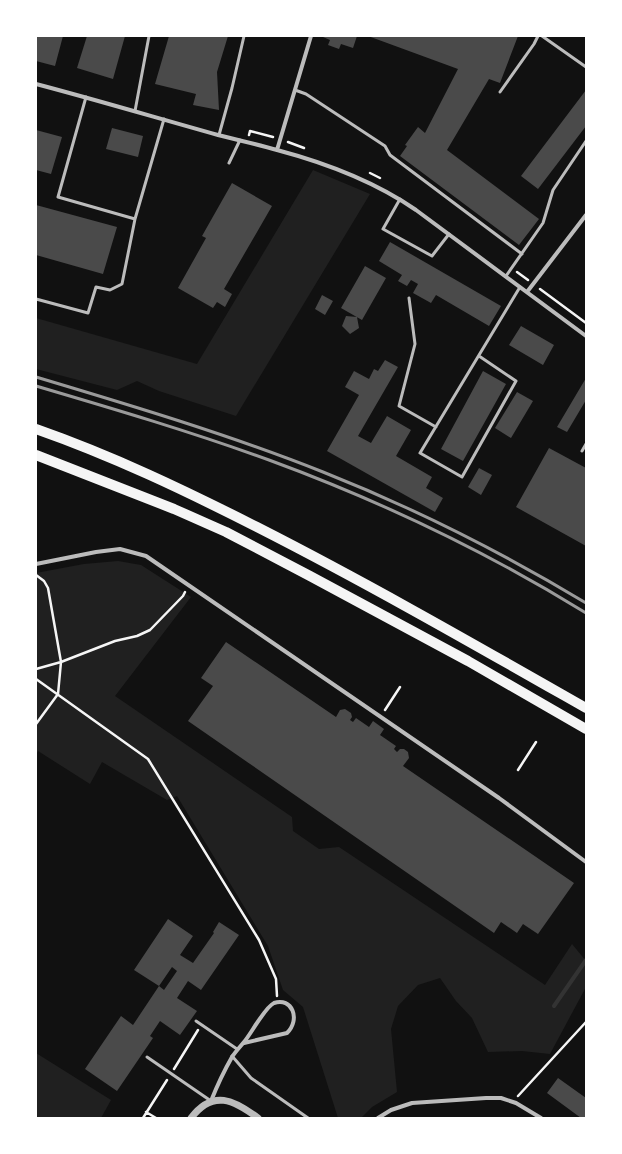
<svg xmlns="http://www.w3.org/2000/svg" width="622" height="1154" font-family="'Titillium Web',sans-serif">
  <rect width="100%" height="100%" fill="#111"/>
  <path fill="#202020" d="M 313,170 L 370,194 L 236,416 L 159,391 L 137,381 L 117,390 L 36,369 L 36,318 L 197,364 Z
    M 118,561 L 141,565 L 191,597 L 115,696 L 292,817 L 293,831 L 319,849 L 339,847 L 545,985 L 572,944 L 586,961 L 586,987 L 550,1054 L 522,1051 L 488,1052 L 472,1018 L 456,1001 L 440,978 L 418,985 L 398,1006 L 391,1029 L 397,1092 L 372,1107 L 361,1118 L 338,1118 L 303,1007 L 283,990 L 268,946 L 177,796 L 167,800 L 102,762 L 90,784 L 38,751 L 36,755 L 36,573 L 84,564 Z
    M 36,1053 L 111,1100 L 101,1118 L 36,1118 Z"/>
  <g fill="none" stroke-linecap="round" stroke-linejoin="round">
    <path stroke="#333" stroke-width="4" d="M 554,1006 L 586,960"/>
  </g>
  <path fill="#4a4a4a" d="M 36,36 L 63,36 L 55,66 L 36,61 Z
    M 87,36 L 125,36 L 113,79 L 77,68 Z
    M 169,36 L 228,36 L 217,72 L 219,110 L 193,105 L 196,94 L 155,84 Z
    M 324,36 L 357,36 L 353,48 L 341,44 L 339,49 L 328,45 L 330,40 L 323,37 Z
    M 368,36 L 518,36 L 500,83 L 489,79 L 447,150 L 539,219 L 519,245 L 400,156 L 407,146 L 405,145 L 418,127 L 425,133 L 458,69 Z
    M 586,90 L 586,126 L 538,189 L 521,176 Z
    M 112,128 L 143,136 L 138,157 L 106,149 Z
    M 36,130 L 62,137 L 51,174 L 36,170 Z
    M 232,183 L 272,206 L 224,289 L 232,294 L 225,307 L 217,302 L 213,308 L 178,288 L 206,238 L 202,236 Z
    M 36,205 L 117,227 L 103,274 L 36,255 Z
    M 390,242 L 501,306 L 489,326 L 436,295 L 431,303 L 413,293 L 418,284 L 411,280 L 407,286 L 398,281 L 402,275 L 379,261 Z
    M 365,266 L 386,278 L 362,320 L 341,308 Z
    M 322,295 L 333,301 L 325,315 L 315,309 Z
    M 346,316 L 357,317 L 359,328 L 350,334 L 342,326 Z
    M 521,326 L 554,345 L 543,365 L 509,345 Z
    M 385,360 L 398,367 L 358,436 L 371,443 L 387,416 L 411,430 L 396,456 L 432,477 L 426,488 L 443,498 L 435,512 L 327,451 L 359,395 L 345,387 L 354,371 L 369,379 L 374,369 L 378,371 Z
    M 483,371 L 506,384 L 463,461 L 441,449 Z
    M 586,378 L 586,400 L 567,432 L 557,427 Z
    M 517,392 L 533,401 L 511,438 L 495,428 Z
    M 549,448 L 586,468 L 586,546 L 516,507 Z
    M 479,468 L 492,475 L 481,495 L 468,487 Z
    M 226,642 L 336,717 L 340,710 L 345,709 L 351,713 L 352,717 L 350,720 L 353,722 L 356,718 L 369,727 L 373,721 L 384,729 L 380,735 L 396,746 L 394,749 L 397,752 L 400,749 L 404,749 L 408,752 L 409,758 L 403,766 L 574,883 L 538,934 L 523,924 L 517,933 L 501,922 L 494,933 L 188,721 L 213,686 L 201,678 Z
    M 168,919 L 193,936 L 180,955 L 193,963 L 214,933 L 213,932 L 219,922 L 239,935 L 201,990 L 188,981 L 177,998 L 197,1011 L 180,1035 L 160,1021 L 150,1036 L 153,1038 L 117,1091 L 85,1069 L 121,1016 L 133,1025 L 159,986 L 164,990 L 177,971 L 172,967 L 159,986 L 134,970 Z
    M 558,1078 L 586,1098 L 586,1118 L 581,1118 L 547,1093 Z"/>
  <g fill="none" stroke-linecap="round" stroke-linejoin="round">
    <path stroke="#f5f5f5" stroke-width="2.5" d="M 249,135 L 250,131 L 273,137
      M 288,142 L 304,148
      M 370,173 L 380,178
      M 517,272 L 528,280
      M 540,289 L 586,323
      M 36,575 L 44,581 L 48,588 L 61,662 L 58,694 L 36,724
      M 36,669 L 61,662 L 115,641 L 137,636 L 150,630 L 183,596 L 185,592
      M 36,679 L 148,759 L 259,940 L 276,979 L 277,996
      M 385,710 L 400,687
      M 518,770 L 536,742
      M 174,1069 L 198,1030
      M 518,1096 L 586,1022
      M 146,1112 L 156,1118
      M 143,1118 L 167,1080"/>
    <path stroke="#bcbcbc" stroke-width="3" d="M 542,36 L 586,67
      M 295,90 L 306,94 L 385,146 L 390,155 L 522,254
      M 500,92 L 534,44 L 538,36
      M 86,97 L 58,197 L 135,219
      M 135,111 L 149,36
      M 219,135 L 232,88 L 244,36
      M 229,163 L 240,140
      M 400,199 L 383,229 L 432,256 L 449,234
      M 506,276 L 543,223 L 553,190 L 586,141
      M 409,298 L 415,344 L 399,406 L 436,427
      M 36,299 L 88,313 L 96,287 L 110,290 L 122,284 L 135,219 L 164,119
      M 479,356 L 516,381 L 462,477 L 420,453 L 520,287
      M 582,451 L 586,444
      M 196,1021 L 237,1049
      M 232,1056 L 251,1078 L 308,1118
      M 147,1057 L 211,1101"/>
    <path stroke="#bcbcbc" stroke-width="4" d="M 36,84 C 97,100 157,118 218,135 C 237,140 257,144 277,150 C 326,163 374,181 416,210 L 586,336
      M 277,150 L 311,36
      M 527,292 L 586,215
      M 36,564 L 96,552 L 120,549 L 146,556 L 499,798 L 586,862
      M 211,1101 C 217,1086 224,1071 232,1057 C 236,1051 240,1047 244,1042 C 251,1034 265,1007 274,1003 C 292,997 301,1019 287,1033 L 244,1043
      M 378,1118 L 391,1110 L 412,1103 L 486,1098 L 501,1098 L 516,1103 L 541,1118"/>
    <path stroke="#bcbcbc" stroke-width="7" d="M 191,1118 C 213,1089 234,1100 258,1118"/>
    <path stroke="#f5f5f5" stroke-width="10" d="M 36,429 C 113,456 184,490 257,527 C 369,584 477,646 586,708
      M 36,455 L 174,509 L 226,532 L 310,576 L 468,661 L 586,729"/>
    <path stroke="#9a9a9a" stroke-width="3" d="M 36,377 C 133,406 230,435 323,472 C 414,508 503,553 586,603
      M 36,386 C 114,409 192,432 269,460 C 378,500 487,552 586,613"/>
  </g>
  <rect width="622" height="1154" fill="none" stroke="#ffffff" stroke-width="74"/>
</svg>
